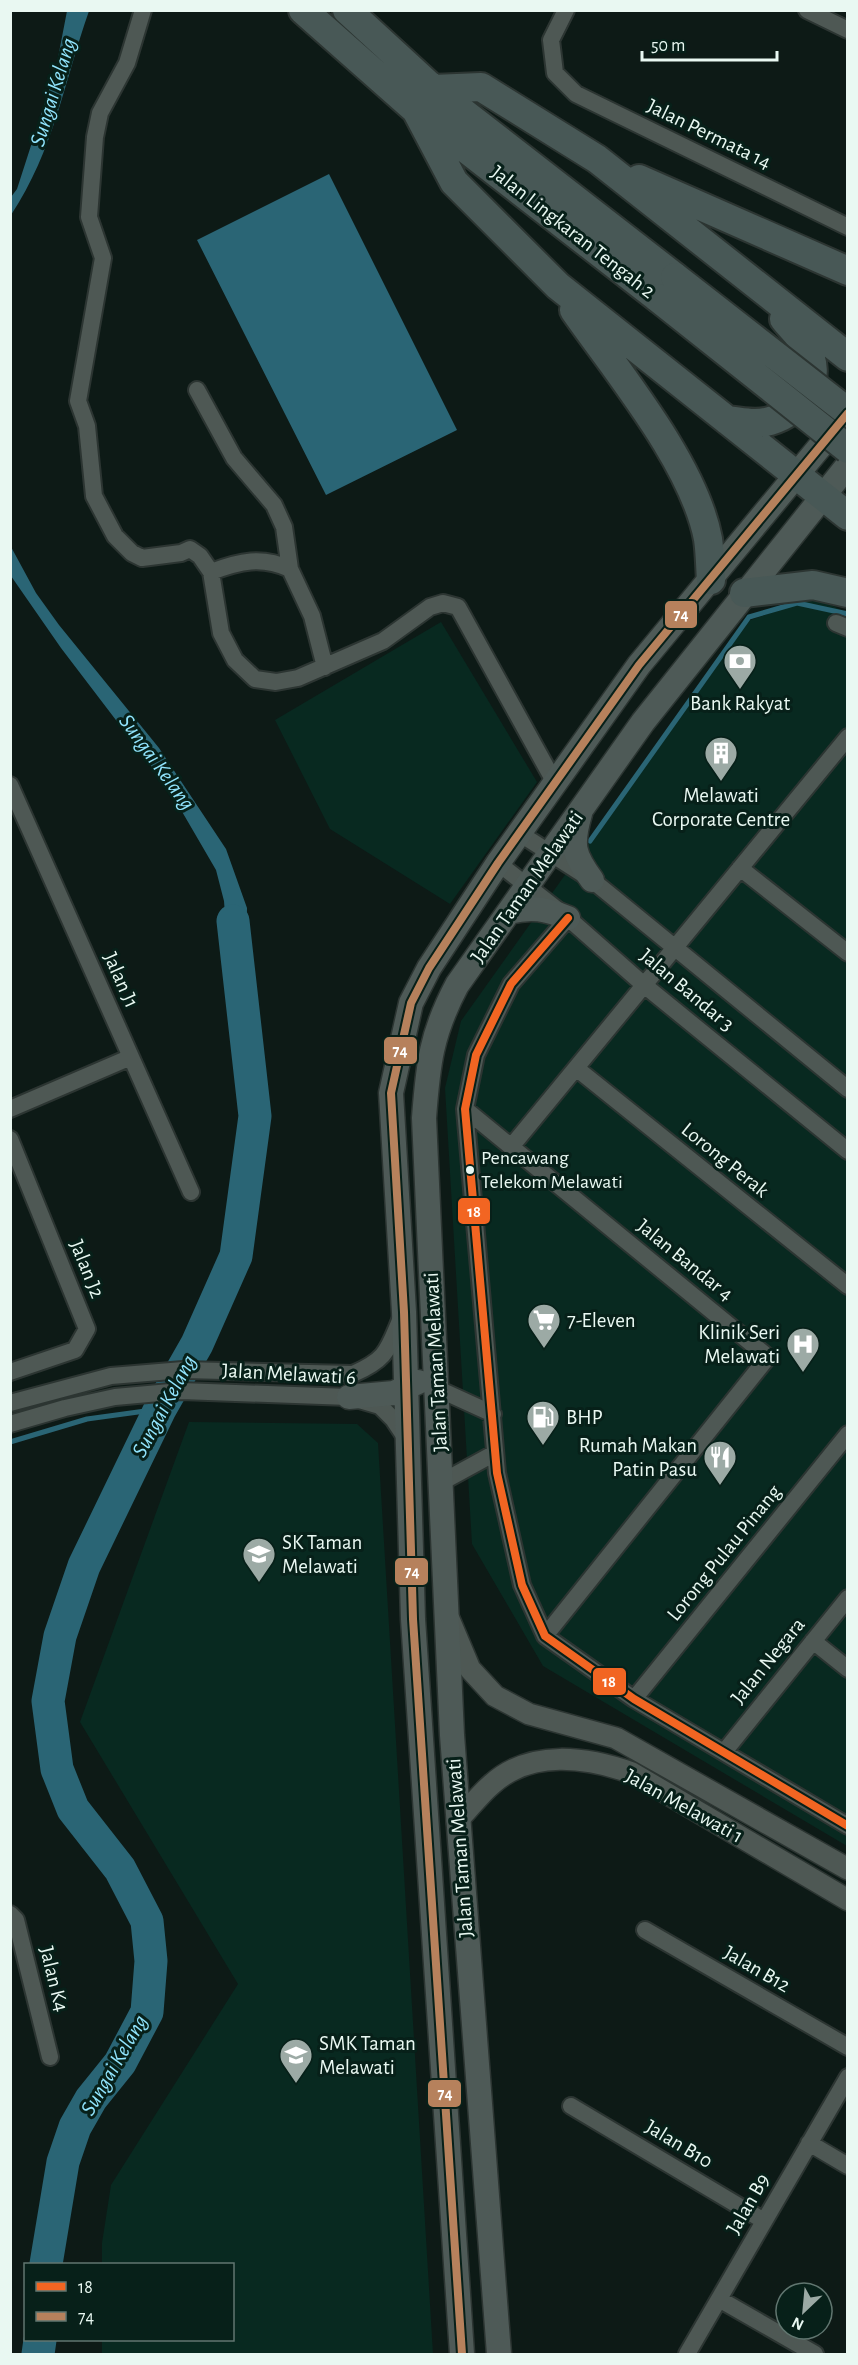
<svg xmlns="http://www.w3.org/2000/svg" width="858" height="2365" font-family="'Alegreya Sans',sans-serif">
  <rect width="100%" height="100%" fill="#0d1a16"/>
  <path fill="#082920" d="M 815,597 L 847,613 L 847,1846 L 543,1666 L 472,1544 L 445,1088 L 461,1021 L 745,622 Z
    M 441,622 L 537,782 L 450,904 L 330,829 L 275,720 Z
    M 189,1422 L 357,1424 L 378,1443 L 433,2354 L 102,2354 L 102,2340 L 232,2340 L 232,2264 L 102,2264 L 102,2243 L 111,2185 L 238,1984 L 80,1722 Z"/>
  <path fill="#2a6575" d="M 67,11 L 89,11 C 64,82 54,150 11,215 L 11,197 L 17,189 L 56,68 Z
    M 329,174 L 457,430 L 326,495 L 197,240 Z
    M 10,545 L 36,593 L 59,625 L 159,748 L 226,849 L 247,908 L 246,963 L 233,966 L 227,942 L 224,901 L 216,870 L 170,791 L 61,648 L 11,576 Z"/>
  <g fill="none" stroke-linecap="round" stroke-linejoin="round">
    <path stroke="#2a6575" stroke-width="5" d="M 590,841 L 749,617 L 797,603 L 848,614
      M 10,1442 L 87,1419 L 160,1409"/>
    <path stroke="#2a6575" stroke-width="33" d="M 46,2264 L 63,2162 L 75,2127 L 91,2099 L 120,2063 L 147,2012 L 151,1961 L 147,1921 L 120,1869 L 73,1809 L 57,1769 L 48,1701 L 60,1636 L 84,1566 L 160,1409 L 197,1344 L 236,1256 L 255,1116 L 233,921
      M 38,2354 L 40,2340"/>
    <defs>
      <path id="minor" d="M 143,10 L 127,63 L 100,113 L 95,137 L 89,217 L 103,258 L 78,401 L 87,426 L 94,496 L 115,536 L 132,553 L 142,558 L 181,553 L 190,549 L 200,556 L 211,572 L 221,633 L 235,660 L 255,679 L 276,682 L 298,678 L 383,641 L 430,607 L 443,603 L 458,607 L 555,783
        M 566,10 L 551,40 L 555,73 L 576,94 L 848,227
        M 807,10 L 848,30
        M 197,390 L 234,458 L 274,505 L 284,527 L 290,569
        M 211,572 C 240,561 262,556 290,569 L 312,616 L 325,667
        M 836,623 L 848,628
        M 10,785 L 191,1192
        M 519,833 L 592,880 L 848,1089
        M 498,863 L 568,918 L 644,985 L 848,1151
        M 740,868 L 848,953
        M 568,918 L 511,984 L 476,1055 L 465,1109 L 497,1473 L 522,1585 L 545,1636 L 634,1699 L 848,1826
        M 576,1068 L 848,1286
        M 10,1109 L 131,1057
        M 465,1109 L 768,1357 L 545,1636
        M 10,1139 L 87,1329 L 75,1350 L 10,1372
        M 511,1147 L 848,737
        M 436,1388 L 493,1414
        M 10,1403 L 111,1376 L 183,1370 L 353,1374 C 387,1359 387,1351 401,1318
        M 10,1424 L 65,1408 L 115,1397 L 181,1391 L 349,1397 L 380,1406 L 393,1419 L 407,1440
        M 442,1482 L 495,1453
        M 813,1641 L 848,1669
        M 634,1699 L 848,1434
        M 724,1752 L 848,1598
        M 10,1914 L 16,1920 L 50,2057
        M 645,1930 L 848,2047
        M 571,2106 L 764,2221
        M 809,2143 L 848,2166
        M 719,2299 L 815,2354
        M 687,2354 L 848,2077"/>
      <path id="tertiary" d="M 449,1619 L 470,1669 L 495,1696 L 529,1714 L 616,1738 L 848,1869
        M 457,1821 C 469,1809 479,1795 492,1784 C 531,1749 587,1757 632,1773 L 848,1900"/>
      <path id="secondary" d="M 580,814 C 571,845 573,854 592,880
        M 509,912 C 532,906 546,909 568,918
        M 349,1397 L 394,1393 L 418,1382
        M 462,2354 L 413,1619 L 404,1312 L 391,1093 L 411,1003 L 429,968 L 498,863 L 639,665 L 842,420
        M 499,2354 L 452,1735 L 424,1118 C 428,1064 431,1034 457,985 L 643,722 L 848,465"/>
      <path id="trunk" d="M 303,10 L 416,110 L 658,298
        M 347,10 L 433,89 L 675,277
        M 433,89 L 481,87 L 597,159 L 848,357
        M 416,110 L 454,182 L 558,286 L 848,516
        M 639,179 L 848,271
        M 574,310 C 618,373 694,464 708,539 C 710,552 710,567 711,580
        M 727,420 C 741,422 756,425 770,421 C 804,411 825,378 805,345 C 800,336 791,328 784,319
        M 744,593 L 813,585 L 848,593"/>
    </defs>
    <use href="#minor" stroke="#2c3532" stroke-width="20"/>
    <use href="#tertiary" stroke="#2c3532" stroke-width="24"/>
    <use href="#secondary" stroke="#2c3532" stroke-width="27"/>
    <use href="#trunk" stroke="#2c3532" stroke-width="32"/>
    <use href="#minor" stroke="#4e5854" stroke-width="16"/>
    <use href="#tertiary" stroke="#4e5854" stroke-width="21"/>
    <use href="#secondary" stroke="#4e5a57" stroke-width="24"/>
    <use href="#trunk" stroke="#485856" stroke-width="28"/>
    <defs>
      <path id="trunk-bridge" d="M 675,277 L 848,412
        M 658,298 L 848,449"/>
    </defs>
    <use href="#trunk-bridge" stroke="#2c3532" stroke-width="32" stroke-linecap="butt"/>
    <use href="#trunk-bridge" stroke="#485856" stroke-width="28"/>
    <defs>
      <path id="bus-1" d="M 568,918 L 511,984 L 476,1055 L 465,1109 L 497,1473 L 522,1585 L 545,1636 L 634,1699 L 848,1826"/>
      <path id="bus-2" d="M 462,2354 L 413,1619 L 404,1312 L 391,1093 L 411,1003 L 429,968 L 498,863 L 639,665 L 848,413"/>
    </defs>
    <use href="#bus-1" stroke="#072019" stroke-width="12"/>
    <use href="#bus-2" stroke="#072019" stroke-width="12"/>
    <use href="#bus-1" stroke="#f26522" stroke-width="8"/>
    <use href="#bus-2" stroke="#b6815c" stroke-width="8"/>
  </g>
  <defs>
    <symbol id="bank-pin" viewBox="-11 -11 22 30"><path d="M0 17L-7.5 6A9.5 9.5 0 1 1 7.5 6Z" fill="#9caaa5" stroke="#072019"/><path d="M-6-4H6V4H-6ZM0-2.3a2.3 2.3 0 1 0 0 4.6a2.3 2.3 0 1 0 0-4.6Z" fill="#fff"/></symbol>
    <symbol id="building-pin" viewBox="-11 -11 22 30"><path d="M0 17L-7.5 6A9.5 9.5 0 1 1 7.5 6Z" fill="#9caaa5" stroke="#072019"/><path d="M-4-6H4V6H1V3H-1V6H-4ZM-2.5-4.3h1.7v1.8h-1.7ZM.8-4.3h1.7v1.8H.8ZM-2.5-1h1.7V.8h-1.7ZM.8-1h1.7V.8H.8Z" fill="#fff"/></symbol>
    <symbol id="supermarket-pin" viewBox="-11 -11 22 30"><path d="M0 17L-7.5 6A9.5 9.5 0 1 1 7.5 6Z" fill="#9caaa5" stroke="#072019"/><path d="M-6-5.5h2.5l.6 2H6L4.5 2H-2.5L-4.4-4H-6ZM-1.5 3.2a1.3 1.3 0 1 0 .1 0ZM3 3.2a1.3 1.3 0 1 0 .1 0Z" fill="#fff"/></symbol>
    <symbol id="hospital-pin" viewBox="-11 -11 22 30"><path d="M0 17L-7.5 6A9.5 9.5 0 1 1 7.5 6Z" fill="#9caaa5" stroke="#072019"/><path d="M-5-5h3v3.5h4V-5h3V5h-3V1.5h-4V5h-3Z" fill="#fff"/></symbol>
    <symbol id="fuel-pin" viewBox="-11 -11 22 30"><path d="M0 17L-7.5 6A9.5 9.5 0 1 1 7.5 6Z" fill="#9caaa5" stroke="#072019"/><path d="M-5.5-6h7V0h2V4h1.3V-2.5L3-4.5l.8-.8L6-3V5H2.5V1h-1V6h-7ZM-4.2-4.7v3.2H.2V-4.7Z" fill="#fff"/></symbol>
    <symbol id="restaurant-pin" viewBox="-11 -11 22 30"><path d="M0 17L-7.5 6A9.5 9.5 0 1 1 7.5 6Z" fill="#9caaa5" stroke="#072019"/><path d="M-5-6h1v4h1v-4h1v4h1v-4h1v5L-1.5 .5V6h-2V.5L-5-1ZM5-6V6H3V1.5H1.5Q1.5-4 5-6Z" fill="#fff"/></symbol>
    <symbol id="school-pin" viewBox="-11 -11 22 30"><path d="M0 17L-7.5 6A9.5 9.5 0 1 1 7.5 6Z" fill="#9caaa5" stroke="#072019"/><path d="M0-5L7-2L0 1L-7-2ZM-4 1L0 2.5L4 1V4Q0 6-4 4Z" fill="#fff"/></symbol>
  </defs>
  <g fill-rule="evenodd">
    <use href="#bank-pin" x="721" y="642" width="38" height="52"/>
    <use href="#building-pin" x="702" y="734" width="38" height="52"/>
    <use href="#supermarket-pin" x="525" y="1301" width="38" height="52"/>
    <use href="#hospital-pin" x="784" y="1325" width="38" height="52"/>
    <use href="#fuel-pin" x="524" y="1398" width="38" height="52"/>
    <use href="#restaurant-pin" x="701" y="1438" width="38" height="52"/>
    <use href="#school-pin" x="240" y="1535" width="38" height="52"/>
    <use href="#school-pin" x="277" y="2036" width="38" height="52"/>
  </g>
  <circle fill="#e9f8f2" stroke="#072019" stroke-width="2" cx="470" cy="1170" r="5"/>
  <g text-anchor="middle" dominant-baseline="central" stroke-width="6" stroke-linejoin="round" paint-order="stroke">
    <g font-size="20" fill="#e9f8f2" stroke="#072019" text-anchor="start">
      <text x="481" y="1158">Pencawang<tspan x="481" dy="24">Telekom Melawati</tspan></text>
    </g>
    <g font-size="21" fill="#e9f8f2" stroke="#072019">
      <text transform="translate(709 134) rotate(26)">Jalan Permata 14</text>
      <text transform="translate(573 232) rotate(38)">Jalan Lingkaran Tengah 2</text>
      <text transform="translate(527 887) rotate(-55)">Jalan Taman Melawati</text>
      <text transform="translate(121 980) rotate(66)">Jalan J1</text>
      <text transform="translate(687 990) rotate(40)">Jalan Bandar 3</text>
      <text transform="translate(725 1160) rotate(39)">Lorong Perak</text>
      <text transform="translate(685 1260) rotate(39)">Jalan Bandar 4</text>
      <text transform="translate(87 1269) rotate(68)">Jalan J2</text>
      <text transform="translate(436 1362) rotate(-93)">Jalan Taman Melawati</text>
      <text transform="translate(289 1374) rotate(3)">Jalan Melawati 6</text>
      <text transform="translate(724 1553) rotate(-51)">Lorong Pulau Pinang</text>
      <text transform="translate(768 1661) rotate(-51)">Jalan Negara</text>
      <text transform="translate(684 1806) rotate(29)">Jalan Melawati 1</text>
      <text transform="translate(460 1848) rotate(-94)">Jalan Taman Melawati</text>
      <text transform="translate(757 1969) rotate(30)">Jalan B12</text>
      <text transform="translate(54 1979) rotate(76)">Jalan K4</text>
      <text transform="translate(679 2144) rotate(31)">Jalan B10</text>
      <text transform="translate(748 2204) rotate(-60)">Jalan B9</text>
    </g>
    <g font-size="21" fill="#e9f8f2" stroke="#072019" text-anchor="start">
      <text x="740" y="703" text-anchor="middle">Bank Rakyat</text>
      <text x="721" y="795" text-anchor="middle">Melawati<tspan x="721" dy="24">Corporate Centre</tspan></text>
      <text x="567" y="1320">7-Eleven</text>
      <text x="780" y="1332" text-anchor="end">Klinik Seri<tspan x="780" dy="24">Melawati</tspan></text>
      <text x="566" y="1417">BHP</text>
      <text x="697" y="1445" text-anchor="end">Rumah Makan<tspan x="697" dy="24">Patin Pasu</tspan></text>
      <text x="282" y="1542">SK Taman<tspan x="282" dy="24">Melawati</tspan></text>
      <text x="319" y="2043">SMK Taman<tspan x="319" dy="24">Melawati</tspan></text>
    </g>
    <g font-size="22" font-style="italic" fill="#91e4fd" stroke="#072019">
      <text transform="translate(53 92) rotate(-73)">Sungai Kelang</text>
      <text transform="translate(157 762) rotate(54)">Sungai Kelang</text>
      <text transform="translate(164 1406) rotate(-62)">Sungai Kelang</text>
      <text transform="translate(114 2065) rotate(-60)">Sungai Kelang</text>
    </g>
  </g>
  <g stroke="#072019" stroke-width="2">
    <rect x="664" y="600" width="34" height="29" rx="6" fill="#b6815c"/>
    <rect x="383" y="1036" width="35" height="29" rx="6" fill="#b6815c"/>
    <rect x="457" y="1197" width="34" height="28" rx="6" fill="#f26522"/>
    <rect x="394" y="1557" width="35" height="29" rx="6" fill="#b6815c"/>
    <rect x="592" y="1667" width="35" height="29" rx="6" fill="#f26522"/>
    <rect x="427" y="2079" width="35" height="29" rx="6" fill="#b6815c"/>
  </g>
  <g font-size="16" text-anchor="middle" font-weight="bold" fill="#fff">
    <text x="681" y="620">74</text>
    <text x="400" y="1056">74</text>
    <text x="474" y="1217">18</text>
    <text x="412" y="1577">74</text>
    <text x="609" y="1687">18</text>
    <text x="445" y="2099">74</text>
  </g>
  <rect width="858" height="2365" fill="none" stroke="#e9f8f2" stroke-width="24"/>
  <rect x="24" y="2263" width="210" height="78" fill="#072019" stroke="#617670" stroke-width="1.5"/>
  <rect x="36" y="2282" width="30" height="9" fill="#f26522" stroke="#617670" stroke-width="1.5"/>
  <text x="78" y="2293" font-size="18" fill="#e9f8f2">18</text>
  <rect x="36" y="2312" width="30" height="9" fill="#b6815c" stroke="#617670" stroke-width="1.5"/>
  <text x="78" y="2323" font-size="18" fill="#e9f8f2">74</text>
  <g transform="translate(804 2311) rotate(206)"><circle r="28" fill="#072019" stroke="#617670" stroke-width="1.5"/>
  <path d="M0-4.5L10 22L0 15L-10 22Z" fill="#9caaa5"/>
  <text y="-9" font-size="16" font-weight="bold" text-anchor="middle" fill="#e9f8f2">N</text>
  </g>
  <path d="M642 51v9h135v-9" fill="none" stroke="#e9f8f2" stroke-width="3"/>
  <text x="651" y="51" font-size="18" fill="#e9f8f2" stroke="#072019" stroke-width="4.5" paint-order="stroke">50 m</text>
</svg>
